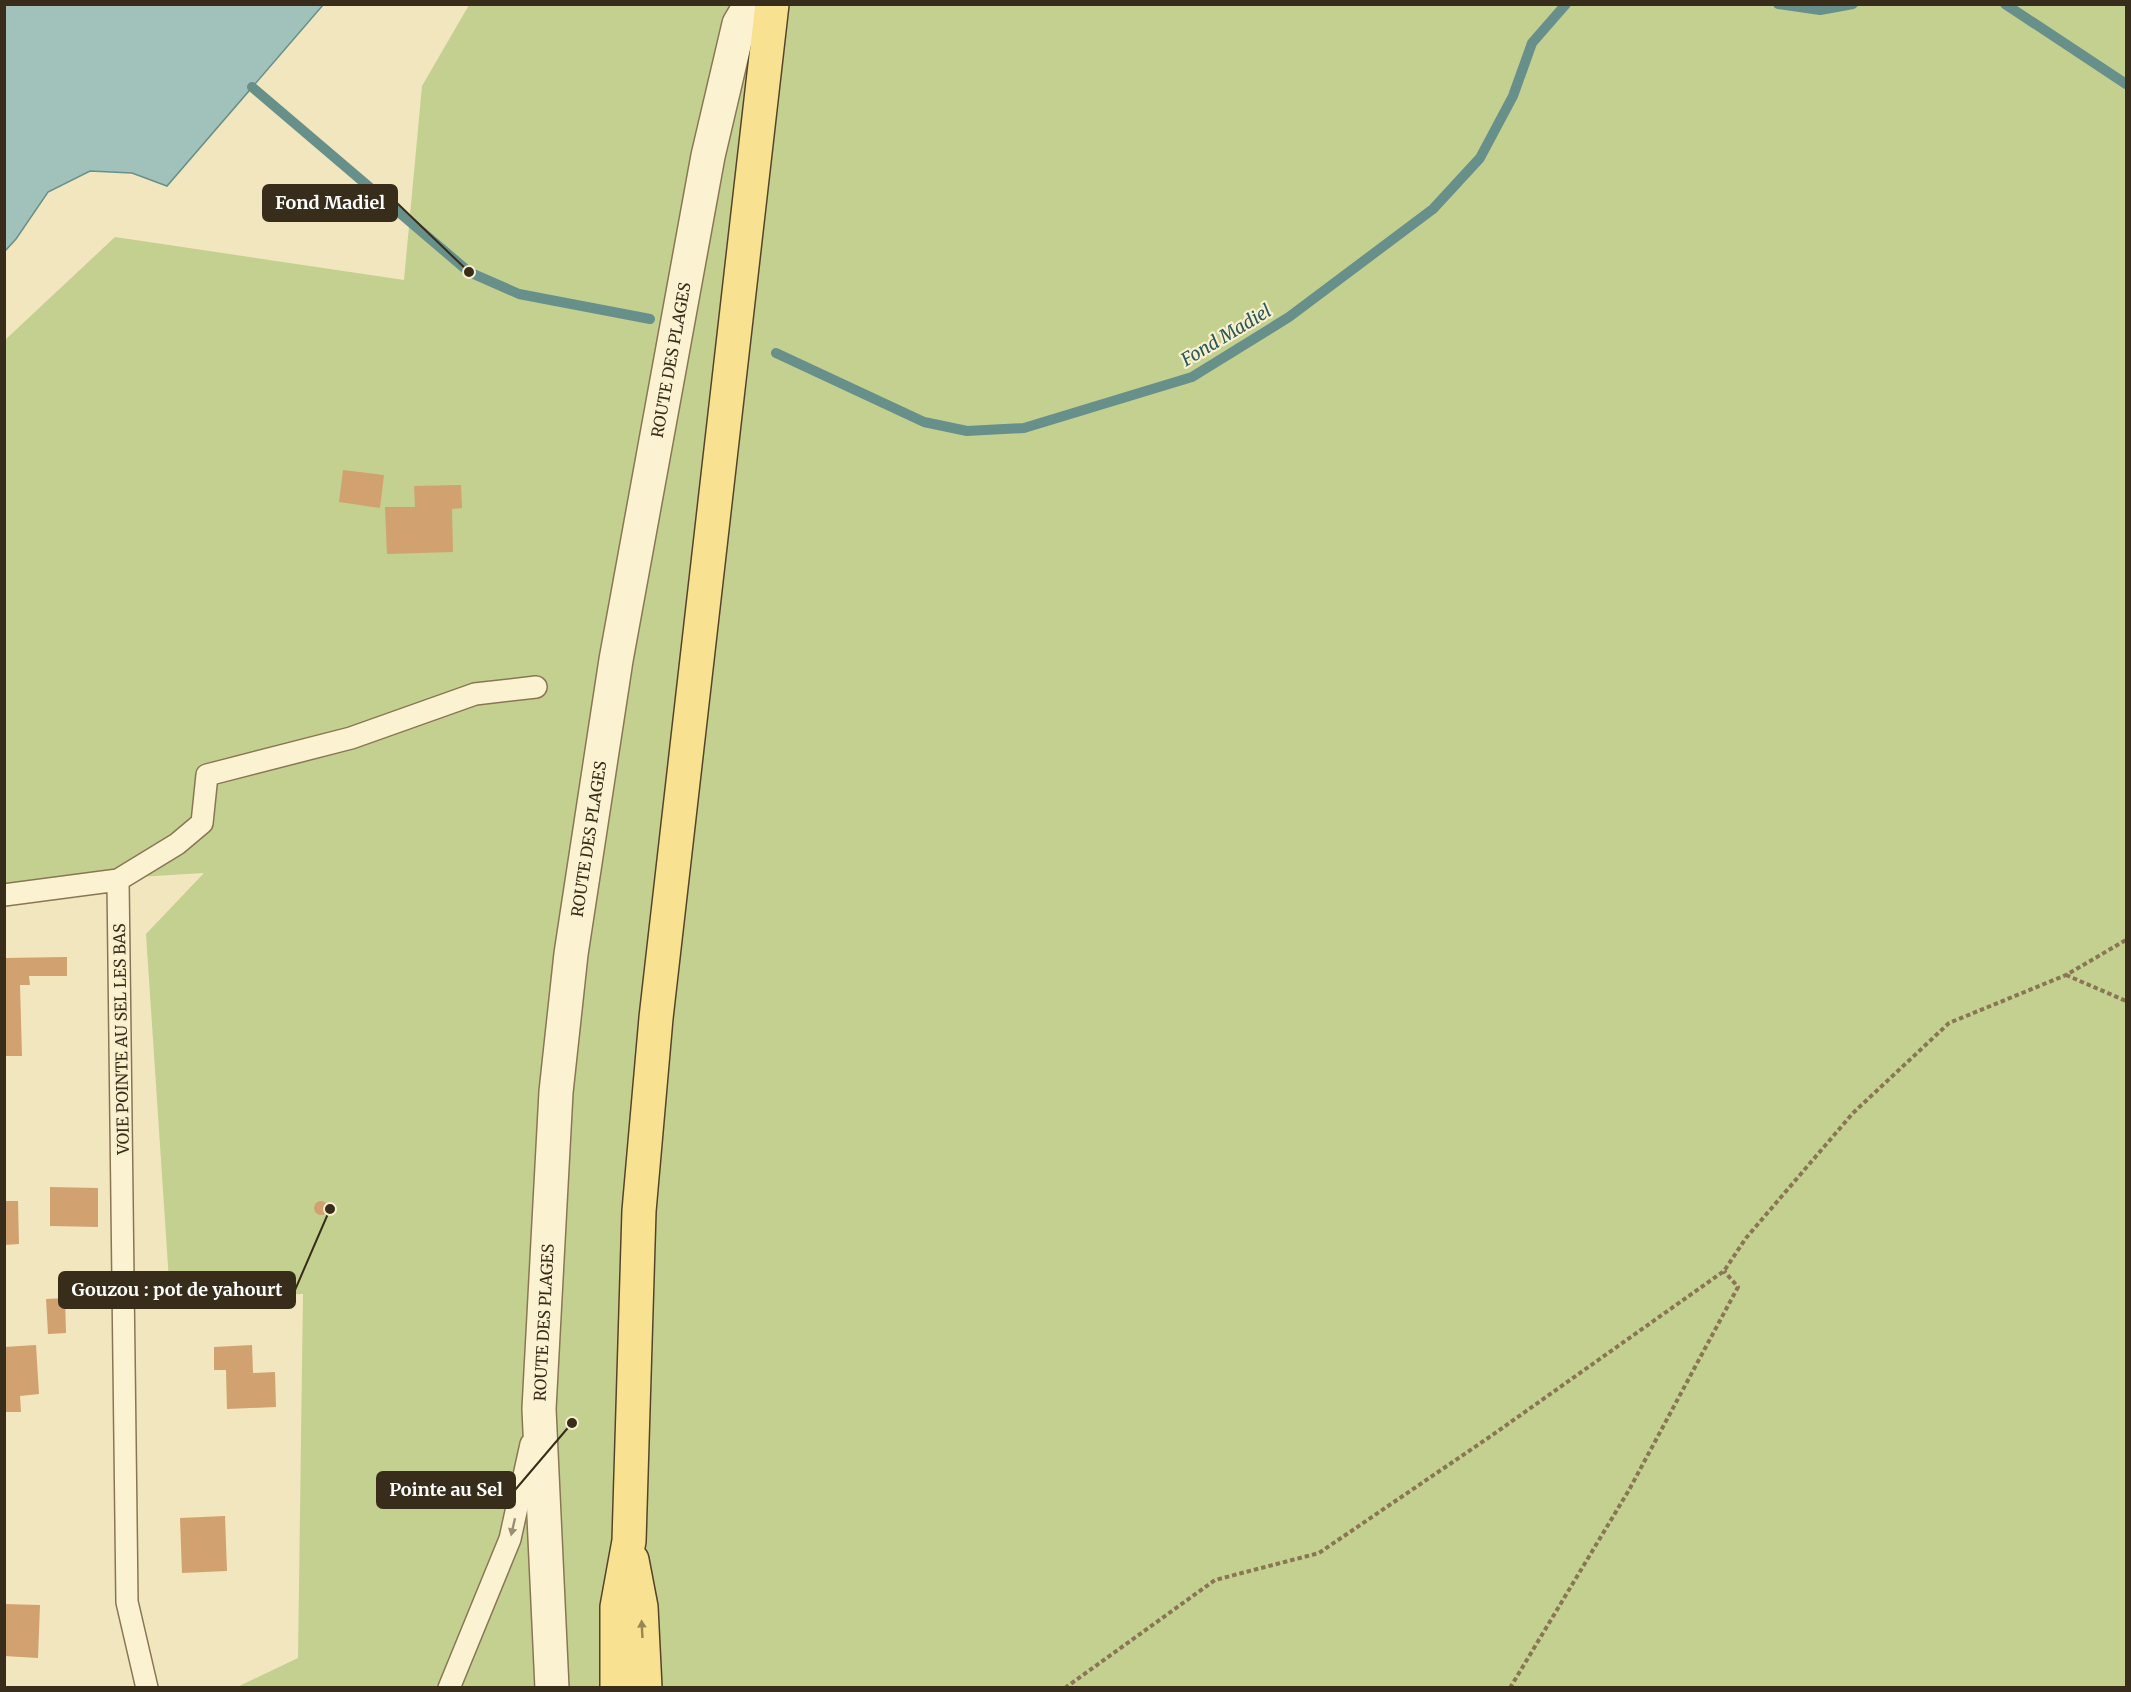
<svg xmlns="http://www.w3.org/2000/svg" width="2131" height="1692" font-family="Merriweather,serif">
  <rect width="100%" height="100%" fill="#f1e6bd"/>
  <path fill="#c3d090" d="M 469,5 L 2126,5 L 2126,1687 L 237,1687 L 298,1658 L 303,1294 L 170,1296 L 146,934 L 204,873 L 5,885 L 5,340 L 115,237 L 404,280 L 422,86 Z"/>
  <path fill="#a1c2bb" stroke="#68908a" stroke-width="1.5" d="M 5,4 L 323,4 L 323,5 L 167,186 L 132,173 L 90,171 L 48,192 L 16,239 L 5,251 Z"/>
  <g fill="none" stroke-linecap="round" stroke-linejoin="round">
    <path stroke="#68908a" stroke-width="10" d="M 1778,4 L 1820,10 L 1853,4
      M 2005,4 L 2126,84
      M 252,87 L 469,272 L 519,294 L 650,319
      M 776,353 L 924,422 L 967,431 L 1024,428 L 1192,377 L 1289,317 L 1433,209 L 1480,158 L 1513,96 L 1532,43 L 1566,4"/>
  </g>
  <path fill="#d2a170" d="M 343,470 L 384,475 L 380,508 L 339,502 Z
    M 461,485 L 462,508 L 452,509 L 453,552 L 387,554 L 385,507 L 415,507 L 414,486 Z
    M 67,957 L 67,976 L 29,976 L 30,985 L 20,985 L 22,1056 L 4,1056 L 4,958 Z
    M 50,1187 L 98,1188 L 98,1227 L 50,1226 Z
    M 4,1201 L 18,1201 L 19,1244 L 4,1245 Z
    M314 1208a7 7 0 1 1 14 0a7 7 0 1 1-14 0Z
    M 65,1298 L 66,1333 L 48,1334 L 46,1299 Z
    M 36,1345 L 39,1394 L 20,1396 L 21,1412 L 4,1412 L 4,1347 Z
    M 252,1345 L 253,1373 L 275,1372 L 276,1407 L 227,1409 L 226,1370 L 214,1370 L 214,1347 Z
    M 225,1516 L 227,1571 L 182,1573 L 180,1518 Z
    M 4,1604 L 40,1605 L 38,1658 L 4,1656 Z"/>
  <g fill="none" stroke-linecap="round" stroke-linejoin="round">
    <defs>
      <path id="lane" d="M 4,895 L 118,880
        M 147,1688 L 127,1602 L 118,880 L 177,844 L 202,823 L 207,775 L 351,738 L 475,694 L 536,687
        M 449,1688 L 510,1539 L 531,1444"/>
      <g id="street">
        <path id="s1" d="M 552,1688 L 539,1409 L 556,1092 L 571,954 L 616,660 L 708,156 L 739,24 L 751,4"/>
      </g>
      <path id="primary" d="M 632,1560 L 641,1607 L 645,1688
        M 617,1688 L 617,1607 L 629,1541 L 639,1211 L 656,1018 L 772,4"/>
    </defs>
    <use href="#lane" stroke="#8a7655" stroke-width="24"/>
    <use href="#street" stroke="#8a7655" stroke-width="36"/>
    <use href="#primary" stroke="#57432a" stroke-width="36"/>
    <path stroke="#8a7655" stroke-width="4" stroke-dasharray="4.5 3" stroke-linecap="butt" d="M 2066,975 L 2126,1001
      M 1065,1688 L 1215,1580 L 1319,1553 L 1491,1436 L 1724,1271 L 1746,1238 L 1853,1113 L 1949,1023 L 2066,975 L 2126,940
      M 1510,1688 L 1629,1490 L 1738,1287 L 1724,1271"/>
    <use href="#lane" stroke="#fbf2d1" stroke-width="21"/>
    <use href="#street" stroke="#fbf2d1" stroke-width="33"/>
    <use href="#primary" stroke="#f8e191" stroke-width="33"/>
  </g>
  <defs><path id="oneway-solid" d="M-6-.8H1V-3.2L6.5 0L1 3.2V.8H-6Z" transform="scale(1.5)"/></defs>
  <use fill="#9a8f76" href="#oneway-solid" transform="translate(513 1527) rotate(103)"/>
  <use fill="#988656" href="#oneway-solid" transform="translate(642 1629) rotate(-93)"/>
  <g text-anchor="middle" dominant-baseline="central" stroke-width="4.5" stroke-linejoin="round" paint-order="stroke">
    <g font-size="16" fill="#382c1b" stroke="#f8efcd">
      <text stroke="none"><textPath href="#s1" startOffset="1338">ROUTE DES PLAGES</textPath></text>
      <text stroke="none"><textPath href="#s1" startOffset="852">ROUTE DES PLAGES</textPath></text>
      <text transform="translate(121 1039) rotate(-91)">VOIE POINTE AU SEL LES BAS</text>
      <text stroke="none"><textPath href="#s1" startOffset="366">ROUTE DES PLAGES</textPath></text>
    </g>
    <g font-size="18" font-style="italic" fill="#295859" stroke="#f8efcd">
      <text transform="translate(1226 335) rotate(-31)">Fond Madiel</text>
    </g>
  </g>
  <path fill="none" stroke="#382c1b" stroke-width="2" d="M469 272L397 203M330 1209L295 1290M572 1423L515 1490"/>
  <g fill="#382c1b" stroke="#f8efcd" stroke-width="2">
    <circle cx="469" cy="272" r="6"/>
    <circle cx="330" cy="1209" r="6"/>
    <circle cx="572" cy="1423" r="6"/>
  </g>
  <g fill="#382c1b" stroke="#382c1b" stroke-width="2">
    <rect x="263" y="185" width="134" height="36" rx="6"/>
    <rect x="59" y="1272" width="236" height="36" rx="6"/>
    <rect x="377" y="1472" width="138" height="36" rx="6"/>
  </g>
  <g font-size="18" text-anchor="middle" font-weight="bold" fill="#fff">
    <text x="330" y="209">Fond Madiel</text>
    <text x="177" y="1296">Gouzou : pot de yahourt</text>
    <text x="446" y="1496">Pointe au Sel</text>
  </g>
  <rect width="2131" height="1692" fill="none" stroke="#382c1b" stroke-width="12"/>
</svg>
